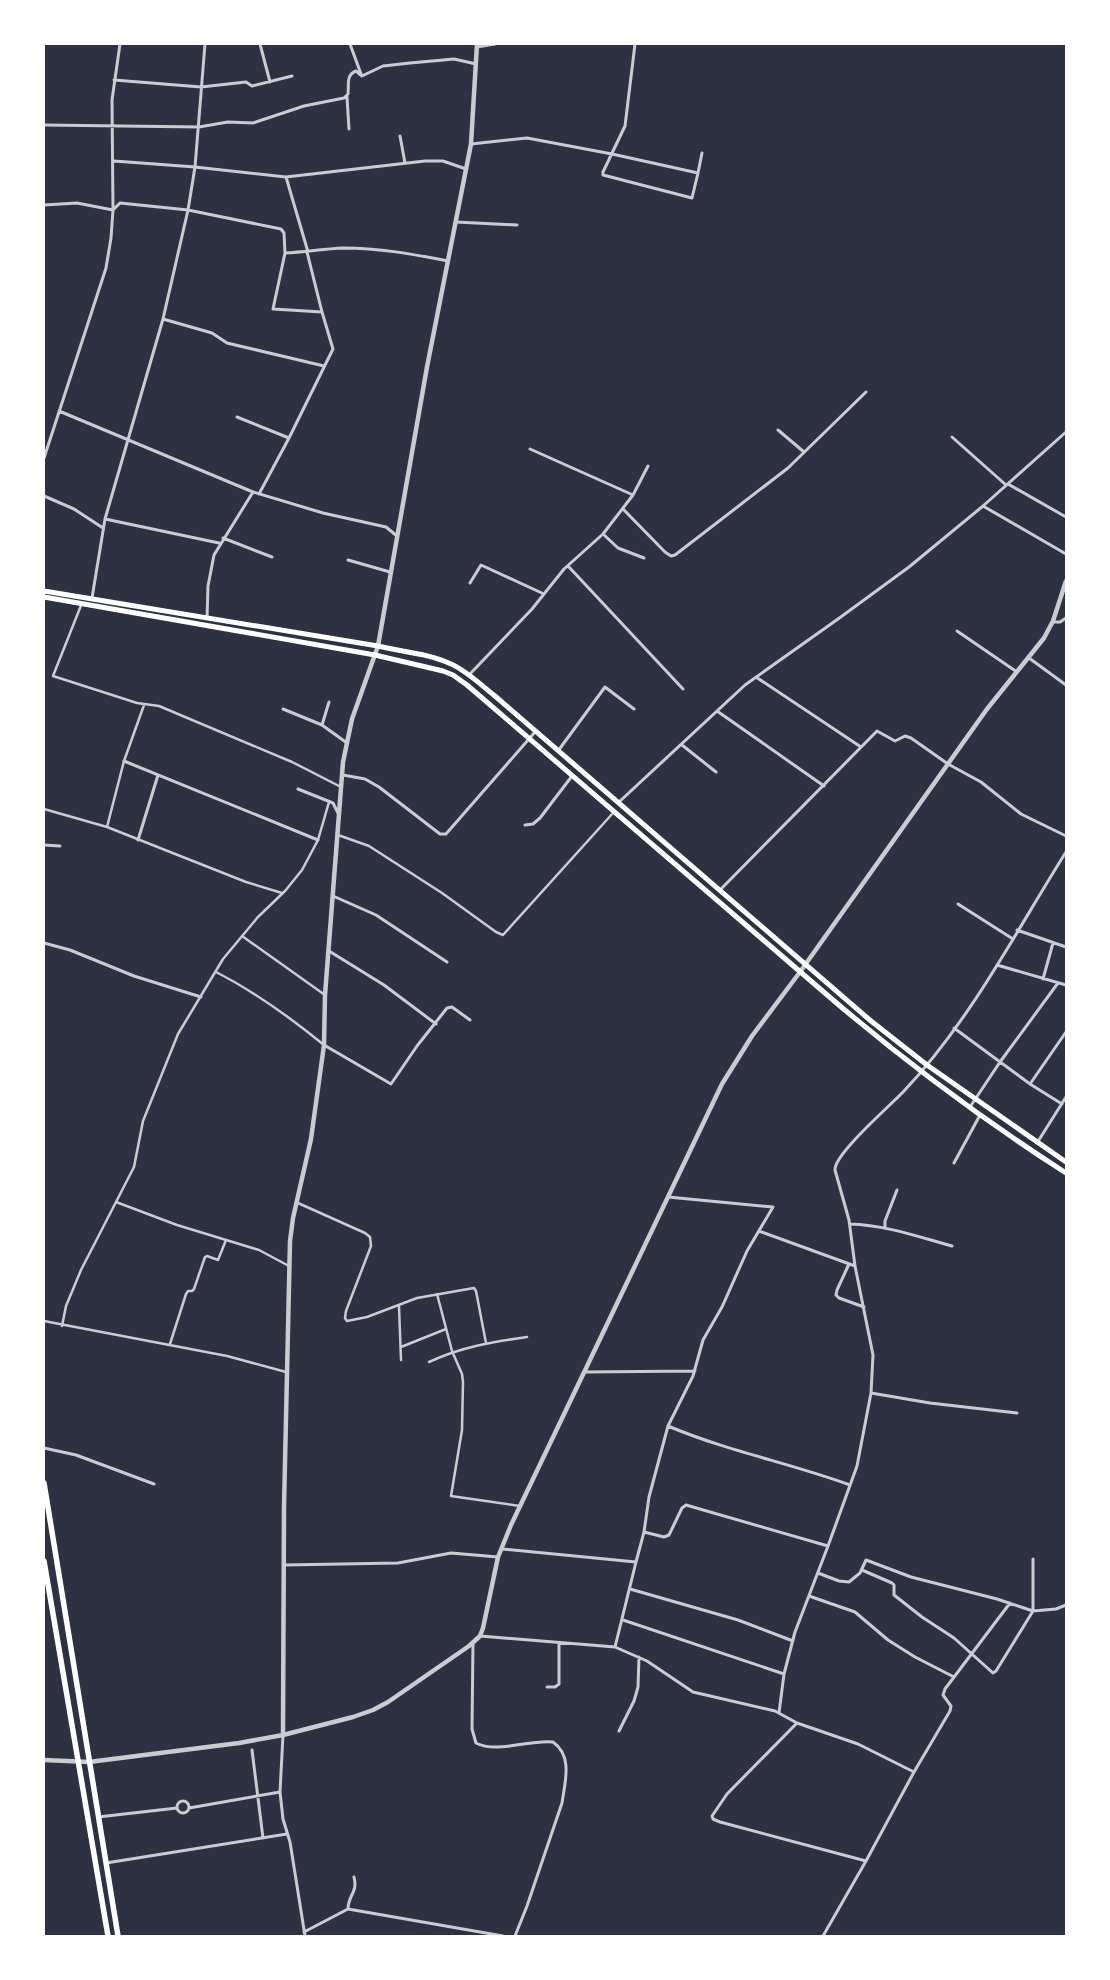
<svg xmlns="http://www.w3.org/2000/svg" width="1110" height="1980" font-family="'Open Sans',sans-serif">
  <rect width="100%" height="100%" fill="#2d3142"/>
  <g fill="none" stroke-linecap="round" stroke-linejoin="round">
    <path stroke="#caccd0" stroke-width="2.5" d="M 82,603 L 53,676 L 137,703 L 159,706 L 292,762 L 341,787
      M 44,809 L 107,827 L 246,882 L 282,893
      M 107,827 L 124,761 L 144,705
      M 338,835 L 369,846 L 442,893 L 496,932 L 503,935 L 613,813
      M 242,936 L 325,995
      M 216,972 C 255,992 291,1018 324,1045
      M 116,1202 L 177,1225 L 259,1250 L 289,1266
      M 298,1203 L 365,1233 L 370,1237 L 371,1246 L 346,1311 L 345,1318 L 347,1321 L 367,1317 L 417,1298 L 474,1288 L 476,1291 L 486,1343
      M 437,1294 L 452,1351 L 462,1374 L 463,1382 L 462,1430 L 451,1496 L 520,1506
      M 399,1306 L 401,1360
      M 44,1321 L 227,1356 L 286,1372
      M 62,1326 L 66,1306 L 81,1270 L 134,1167 L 143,1121 L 178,1034 L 223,959 L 258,917 L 285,891 L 302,870 L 318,840 L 329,802
      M 170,1344 L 186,1294 L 188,1291 L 192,1291 L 194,1289 L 205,1257 L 207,1256 L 218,1260 L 226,1240
      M 401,1347 L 446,1329
      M 429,1362 C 461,1347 492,1342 527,1337"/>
    <path stroke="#caccd0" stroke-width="3" d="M 260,44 L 270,82
      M 350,44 L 361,74
      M 477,47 L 495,44
      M 114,80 L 201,87 L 246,82 L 252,86 L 292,76
      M 347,97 L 349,129
      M 44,125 L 199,127 L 228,122 L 253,123 L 304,106 L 344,98 L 348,94 C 349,84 346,75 356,71 L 362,76 L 383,66 L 410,63 L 454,59 L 476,64
      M 400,136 L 405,163
      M 471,144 L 527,138 L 612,154 L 698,173 L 692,198 L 603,175 L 603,172 L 625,126 L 635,44
      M 114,161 L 195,167 L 286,177 L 425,161 L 443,161 L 466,169
      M 698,173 L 702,153
      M 286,177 L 308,252
      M 44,205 L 77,203 L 113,210 L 120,203 L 188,210 L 281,229 L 284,233 L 285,253
      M 456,222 L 517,225
      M 322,312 L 273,309 L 285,253 C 304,252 324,249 343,248 C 379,248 413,254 448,261
      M 163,319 L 212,333 L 227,343 L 324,366
      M 59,411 L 253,492 L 323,513 L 386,527 L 397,536
      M 237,417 L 289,438
      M 778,430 L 804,452
      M 952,437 L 1006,485
      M 530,449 L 633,495
      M 44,458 L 106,268 L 111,238 L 113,210 L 112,100 L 120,44
      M 1008,484 L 1066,517
      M 259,494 L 289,438 L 333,349 L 322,312 L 307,252
      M 44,496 L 74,509 L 103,528
      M 983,506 L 1066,554
      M 623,509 L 665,552 L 671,556 L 675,555 L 788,468 L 866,392
      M 105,519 L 219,543
      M 603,534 L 618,548 L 644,558
      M 223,538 L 272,557
      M 348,560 L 390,572
      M 568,566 L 683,689
      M 470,583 L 481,565 L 544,594
      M 92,598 L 105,519 L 163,319 L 188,210 L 195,167 L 205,44
      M 207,618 L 208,586 L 214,555 L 253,492
      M 1053,622 L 1060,622 L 1066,618
      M 957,631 L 1017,672
      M 1029,658 L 1066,685
      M 469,675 L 532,609 L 564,569 L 603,534 L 633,495 L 648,466
      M 756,677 L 861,747
      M 283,709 L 322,725 L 347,743
      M 717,711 L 824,786
      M 322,725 L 329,702
      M 682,745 L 716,772
      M 558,751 L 605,687 L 634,709
      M 124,761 L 318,840
      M 343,775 L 365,779 L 379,787 L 440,834 L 446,834 L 535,732
      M 298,789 L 333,803 L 338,813
      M 619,802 L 745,685 L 838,619 L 909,567 L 983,506 L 1066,432
      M 525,825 L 533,824 L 540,818 L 572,776
      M 138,840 L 158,775
      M 44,845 L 60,846
      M 720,890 L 877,731 L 895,741 L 905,736 L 911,738 L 948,764 L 981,782 L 1021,814 L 1066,836
      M 333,896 L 376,915 L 447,962
      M 958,904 L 1013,939
      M 1017,930 L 1066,947
      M 44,943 L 70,950 L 134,976 L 201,997
      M 329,951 L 384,985 L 436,1024
      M 997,965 L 1066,985
      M 1043,979 L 1053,943
      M 954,1028 L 1030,1084 L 1062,1104
      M 324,1045 L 391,1084 L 417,1046 L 447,1008 L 452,1007 L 470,1020
      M 1030,1084 L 1066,1032
      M 970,1107 L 1000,1062 L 1058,983
      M 1037,1143 L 1066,1097
      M 954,1163 L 980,1115
      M 668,1197 L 773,1207 L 747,1251 L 722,1307 L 703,1340 L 693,1376 L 668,1426 C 727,1451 790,1463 850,1485
      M 850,1224 C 885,1225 919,1237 952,1246
      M 885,1228 L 885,1221 L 897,1190
      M 759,1231 L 855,1266
      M 849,1264 L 837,1290 L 836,1295 L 839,1298 L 864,1307
      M 585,1372 L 695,1371
      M 871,1393 L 930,1403 L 1017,1413
      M 44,1448 L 76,1455 L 154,1484
      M 644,1532 L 649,1497 L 668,1426
      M 502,1549 L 636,1562 L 644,1532 L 664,1537 L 669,1535 L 682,1508 L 686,1505 L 828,1546 L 857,1466 L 871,1393 L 873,1355 L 855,1266 L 849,1220 L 835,1170 C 834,1154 890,1106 904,1091 C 970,1021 1015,933 1066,852
      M 284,1565 L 398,1563 L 451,1553 L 498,1557
      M 862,1570 L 892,1583 L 894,1585 L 894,1595 L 922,1617 L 954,1638 L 993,1673 L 996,1671 L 1033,1611 L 1056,1609 L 1066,1605
      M 818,1573 L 839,1581 L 849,1582 L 860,1573 L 866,1560 L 911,1577 L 997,1599 L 1033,1611 L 1033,1559
      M 630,1589 L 738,1620 L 793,1641
      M 809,1596 L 855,1612 L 888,1640 L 915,1657 L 954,1677
      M 623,1620 L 784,1674
      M 480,1636 L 615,1647 L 636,1562
      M 473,1643 L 472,1729 L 476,1743 C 497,1754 530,1739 553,1742 C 573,1756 565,1782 562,1803 L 527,1906 L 515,1936
      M 615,1647 L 647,1661 L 693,1692 L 775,1711 L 797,1723 L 858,1744 L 914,1772
      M 547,1687 L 555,1687 L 559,1684 L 559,1643
      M 779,1713 L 784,1674 L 795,1632 L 828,1546
      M 797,1723 L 727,1794 L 712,1816 L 713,1819 L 720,1822 L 866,1861 L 823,1936
      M 619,1731 L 634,1701 L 638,1687 L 639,1657
      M 252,1750 L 263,1838
      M 280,1792 L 283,1819 L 290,1842 L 305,1936
      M177 1807a6 6 0 1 1 12 0a6 6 0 1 1-12 0Z
      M 189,1808 L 280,1792 L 283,1735
      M 98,1817 L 177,1808
      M 866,1861 L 914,1772 L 950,1711 L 951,1706 L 943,1695 L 945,1689 L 1010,1603
      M 106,1863 L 287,1834
      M 354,1877 C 358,1893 348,1895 348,1909 L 503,1936
      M 304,1932 L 348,1909"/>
    <path stroke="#caccd0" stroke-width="4.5" d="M 283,1735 L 284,1507 L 290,1241 L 293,1218 L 311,1139 L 324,1045 L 325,995 L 343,762 L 352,719 L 378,646 L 427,367 L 471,144 L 477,44
      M 44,1760 L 89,1762 L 239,1743 L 283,1735 L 353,1717 L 373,1710 L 388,1702 L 469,1646 L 480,1636 L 483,1628 L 498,1557 L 511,1525 L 722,1084 L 752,1036 L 800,972 L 987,709 L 1044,638 L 1053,621 L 1066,581"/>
    <path stroke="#fff" stroke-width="5" d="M 44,591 L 378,646 C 402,652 428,653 451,664 C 467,671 481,685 495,696 L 871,1021 L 927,1065 L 1066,1162
      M 44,597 L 375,655 L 443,671 L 453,675 L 467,685 L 833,1000 C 907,1063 985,1121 1066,1173"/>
    <path stroke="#fff" stroke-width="5.5" d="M 44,1483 L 118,1936
      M 44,1561 L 108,1936"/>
  </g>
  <rect width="1110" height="1980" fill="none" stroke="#ffffff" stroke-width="90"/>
</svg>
